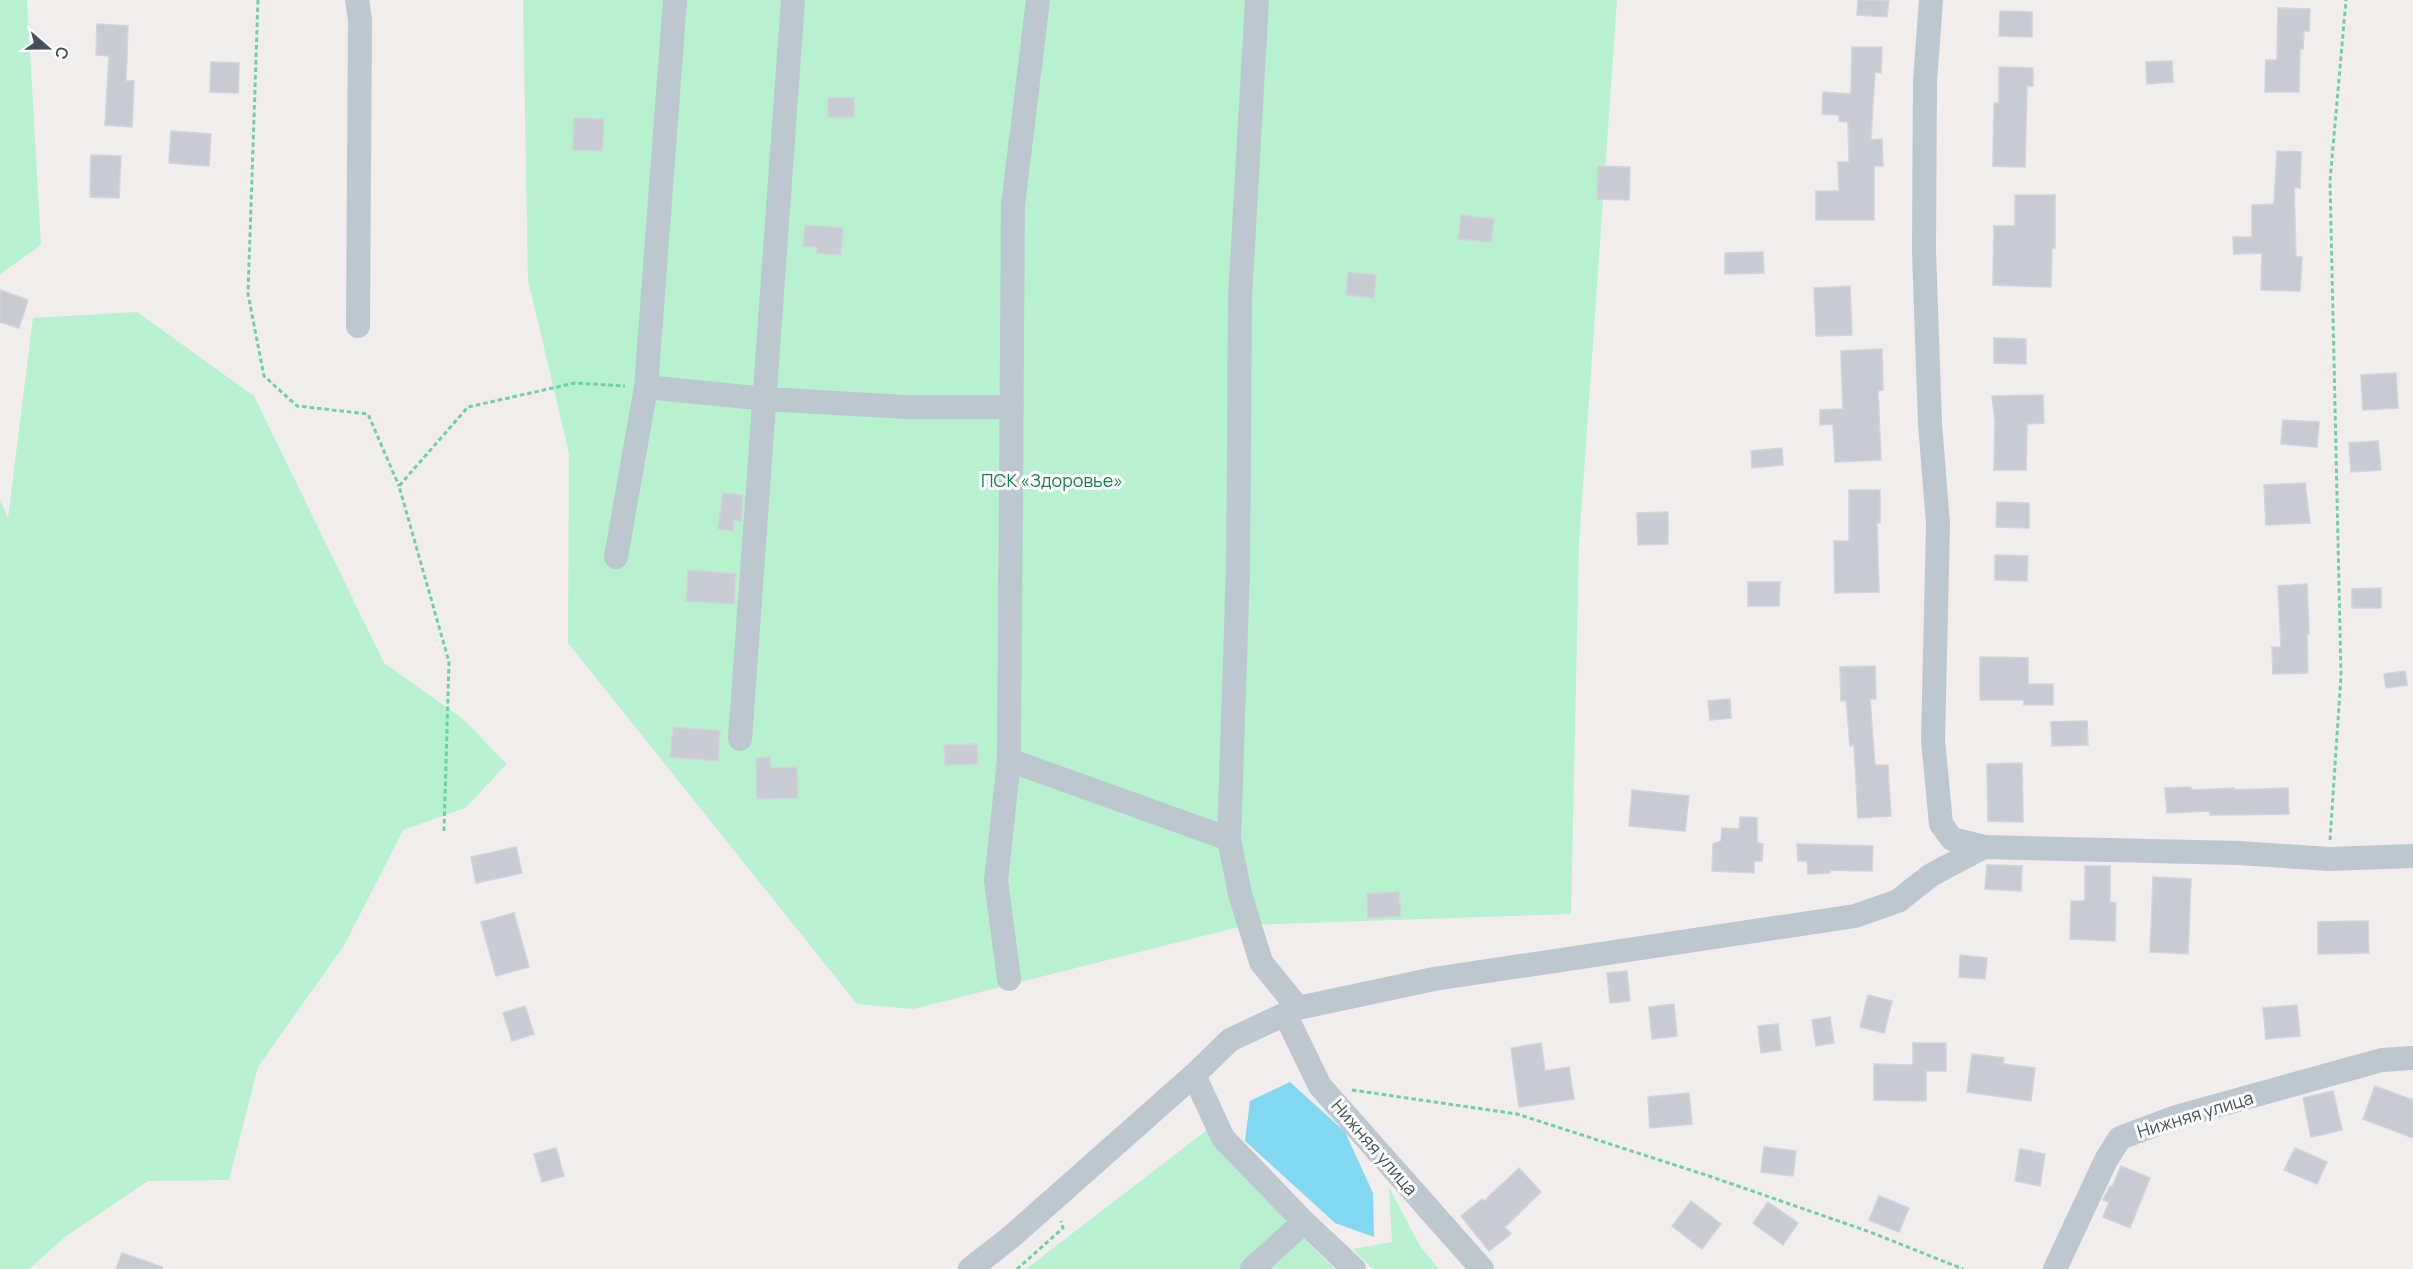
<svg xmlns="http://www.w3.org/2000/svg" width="2413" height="1269" font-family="Manrope,sans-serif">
  <rect width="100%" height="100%" fill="#f0edec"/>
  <path fill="#b7f1cf" d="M 0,0 L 27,0 L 41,245 L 0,274 Z
    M 523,0 L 1617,0 L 1579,543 L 1571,914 L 1247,925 L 913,1009 L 857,1004 L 568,643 L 569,453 L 528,280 Z
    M 137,312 L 254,396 L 384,663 L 462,718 L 507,764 L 465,808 L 403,830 L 345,944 L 258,1067 L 229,1180 L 148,1181 L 65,1237 L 29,1269 L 0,1269 L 0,500 L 8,518 L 33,318 Z
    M 1207,1130 L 1290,1226 L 1335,1269 L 1026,1269 Z
    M 1389,1187 L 1420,1246 L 1439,1269 L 1373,1269 L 1353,1249 L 1392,1242 Z"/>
  <path fill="#82d7f1" d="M 1290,1082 L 1345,1132 L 1373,1193 L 1374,1237 L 1335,1223 L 1245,1141 L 1250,1101 Z"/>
  <path fill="#c8cbd3" stroke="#d0d3d9" stroke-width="1.5" d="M 1858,0 L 1889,0 L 1887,17 L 1857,15 Z
    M 2278,8 L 2310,9 L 2309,31 L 2304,31 L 2303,49 L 2300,49 L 2299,92 L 2265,92 L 2266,60 L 2277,60 Z
    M 2000,11 L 2032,12 L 2032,37 L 1999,36 Z
    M 97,24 L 128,26 L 126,81 L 134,81 L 132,127 L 105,125 L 109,56 L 96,55 Z
    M 1852,47 L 1882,47 L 1881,73 L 1875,72 L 1871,140 L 1882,139 L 1883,166 L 1874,166 L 1874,220 L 1816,220 L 1816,191 L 1839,191 L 1838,162 L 1849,162 L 1848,122 L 1839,121 L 1839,115 L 1822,114 L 1823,92 L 1851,94 Z
    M 2172,61 L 2173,82 L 2147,84 L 2146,62 Z
    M 211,62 L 239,63 L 238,93 L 210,92 Z
    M 1999,67 L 2033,68 L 2033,86 L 2027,86 L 2025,167 L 1993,166 L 1994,103 L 1999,103 Z
    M 828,98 L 854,98 L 854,117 L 828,117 Z
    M 574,118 L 604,119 L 602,151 L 573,150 Z
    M 171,131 L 211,134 L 209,166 L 169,163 Z
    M 2277,151 L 2301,152 L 2300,188 L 2294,187 L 2296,257 L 2302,257 L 2300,291 L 2261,290 L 2262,253 L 2234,254 L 2233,237 L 2252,237 L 2252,205 L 2274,204 Z
    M 91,155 L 121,156 L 119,198 L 90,197 Z
    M 1598,166 L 1630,167 L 1629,200 L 1597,199 Z
    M 2015,195 L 2055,195 L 2055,248 L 2052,248 L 2051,287 L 1993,285 L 1994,226 L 2015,226 Z
    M 1461,215 L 1494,219 L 1491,242 L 1458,239 Z
    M 805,225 L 843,228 L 841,255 L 817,253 L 817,247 L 803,246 Z
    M 1763,252 L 1764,273 L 1725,274 L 1725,253 Z
    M 1348,272 L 1376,275 L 1374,298 L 1346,295 Z
    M 1850,286 L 1852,335 L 1816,336 L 1814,288 Z
    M 0,290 L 28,300 L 19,328 L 0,322 Z
    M 1994,338 L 2026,339 L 2026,364 L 1994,363 Z
    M 1882,349 L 1883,390 L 1878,391 L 1881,460 L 1835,462 L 1833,424 L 1820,425 L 1820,410 L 1843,409 L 1841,351 Z
    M 2396,373 L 2398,408 L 2363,410 L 2361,375 Z
    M 2043,395 L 2044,423 L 2027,424 L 2026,470 L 1994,470 L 1995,421 L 1992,396 Z
    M 2283,420 L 2319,422 L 2317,447 L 2281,444 Z
    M 2378,441 L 2381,470 L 2351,472 L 2349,443 Z
    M 1782,448 L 1783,465 L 1752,468 L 1751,451 Z
    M 2305,483 L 2310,523 L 2266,525 L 2264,485 Z
    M 1849,490 L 1880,490 L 1880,523 L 1877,523 L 1879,592 L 1835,593 L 1834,541 L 1849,541 Z
    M 723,493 L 743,495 L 741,521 L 734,520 L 733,531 L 718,529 Z
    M 1997,502 L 2029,503 L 2029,528 L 1996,527 Z
    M 1668,512 L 1668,544 L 1638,545 L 1637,513 Z
    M 1995,555 L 2028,556 L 2027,581 L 1995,580 Z
    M 688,570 L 736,574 L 734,604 L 686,601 Z
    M 1748,582 L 1780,582 L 1779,606 L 1748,606 Z
    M 2307,584 L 2309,634 L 2307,634 L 2308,673 L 2273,674 L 2272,647 L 2281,647 L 2278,586 Z
    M 2381,588 L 2381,608 L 2352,608 L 2352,589 Z
    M 1980,657 L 2028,658 L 2028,684 L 2053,684 L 2053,705 L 2024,705 L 2024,700 L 1980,700 Z
    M 1875,666 L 1876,699 L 1870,699 L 1875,765 L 1888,765 L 1891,816 L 1858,818 L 1854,745 L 1850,746 L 1846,700 L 1841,701 L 1840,667 Z
    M 2405,671 L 2407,685 L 2386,688 L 2384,674 Z
    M 1730,699 L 1731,718 L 1710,720 L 1708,701 Z
    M 2087,721 L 2088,745 L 2052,746 L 2051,722 Z
    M 673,727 L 720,731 L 718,761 L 670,757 Z
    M 977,744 L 978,764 L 945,765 L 944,745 Z
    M 770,757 L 771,768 L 797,767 L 798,798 L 757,799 L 756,758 Z
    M 2022,763 L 2023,822 L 1988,821 L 1987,764 Z
    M 2191,787 L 2191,790 L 2234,788 L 2234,790 L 2288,788 L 2289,814 L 2210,815 L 2210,811 L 2167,813 L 2165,788 Z
    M 1632,790 L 1689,796 L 1685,831 L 1629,826 Z
    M 1740,817 L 1757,818 L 1757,843 L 1763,844 L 1762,861 L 1754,861 L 1754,873 L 1712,871 L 1713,844 L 1721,841 L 1722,828 L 1739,829 Z
    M 1797,844 L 1873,846 L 1872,871 L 1830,870 L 1830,873 L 1808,874 L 1807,861 L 1798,861 Z
    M 516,847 L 522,873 L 476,883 L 471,857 Z
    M 1987,865 L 2022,866 L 2021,891 L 1985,889 Z
    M 2085,866 L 2110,866 L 2110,902 L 2116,903 L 2115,941 L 2070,939 L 2071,901 L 2085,901 Z
    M 2153,877 L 2191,879 L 2188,954 L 2150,952 Z
    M 1399,892 L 1401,916 L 1368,918 L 1367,894 Z
    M 514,913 L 529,967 L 496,976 L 481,922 Z
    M 2368,921 L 2369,953 L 2318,954 L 2318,922 Z
    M 1960,955 L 1987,958 L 1985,979 L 1959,977 Z
    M 1627,971 L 1630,1001 L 1610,1003 L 1607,973 Z
    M 1868,995 L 1892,1001 L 1884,1033 L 1860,1027 Z
    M 1674,1004 L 1677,1036 L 1652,1039 L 1649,1007 Z
    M 2297,1005 L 2300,1036 L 2266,1039 L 2263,1008 Z
    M 525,1006 L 534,1034 L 512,1041 L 503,1013 Z
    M 1830,1017 L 1834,1043 L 1816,1046 L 1812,1020 Z
    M 1778,1024 L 1781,1050 L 1761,1053 L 1758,1026 Z
    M 1541,1043 L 1545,1071 L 1569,1067 L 1574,1099 L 1519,1107 L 1511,1048 Z
    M 1913,1043 L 1946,1043 L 1946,1071 L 1926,1071 L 1926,1101 L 1874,1100 L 1874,1064 L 1913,1065 Z
    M 1972,1054 L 2004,1058 L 2003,1064 L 2035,1068 L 2031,1101 L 1967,1092 Z
    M 2375,1086 L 2413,1100 L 2413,1138 L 2363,1119 Z
    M 2333,1091 L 2342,1130 L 2311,1137 L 2303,1098 Z
    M 1689,1093 L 1692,1124 L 1650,1128 L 1648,1097 Z
    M 1764,1147 L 1796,1151 L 1793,1176 L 1761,1172 Z
    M 556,1148 L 564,1176 L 542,1182 L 534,1154 Z
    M 2295,1148 L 2327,1162 L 2317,1184 L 2284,1170 Z
    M 2020,1149 L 2045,1154 L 2040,1186 L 2015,1181 Z
    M 2121,1166 L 2150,1178 L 2130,1228 L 2103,1217 L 2109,1202 L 2103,1200 L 2110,1186 L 2112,1187 Z
    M 1519,1168 L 1541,1192 L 1505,1227 L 1511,1234 L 1489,1251 L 1461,1216 L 1482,1199 L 1484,1201 Z
    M 1879,1196 L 1909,1208 L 1899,1232 L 1869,1220 Z
    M 1691,1201 L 1721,1224 L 1702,1249 L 1672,1226 Z
    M 1768,1202 L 1798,1223 L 1783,1245 L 1753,1223 Z
    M 122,1253 L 162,1267 L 162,1269 L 116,1269 Z"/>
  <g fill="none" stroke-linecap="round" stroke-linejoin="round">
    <path stroke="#6ed1a2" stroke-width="3" stroke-dasharray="4.5 3" stroke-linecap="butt" d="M 258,0 L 248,294 L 264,376 L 297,406 L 368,414 L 399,486
      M 444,831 L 449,662 L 399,486 L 468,407 L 575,383 L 625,386
      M 2330,840 L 2341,676 L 2330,181 L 2346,0
      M 1352,1090 L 1517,1114 L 1712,1177 L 1870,1232 L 1963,1269
      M 1017,1269 L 1063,1228 L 1061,1221"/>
    <path stroke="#bcc7d0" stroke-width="24" d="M 357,0 L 360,19 L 358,326
      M 1038,0 L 1013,205 L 1009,760 L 1229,839
      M 1257,0 L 1240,298 L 1238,569 L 1229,839 L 1240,894 L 1261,962 L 1298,1008
      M 1931,0 L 1925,81 L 1924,251 L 1930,424 L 1938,523 L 1933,740 L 1941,824 L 1952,839 L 1984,847
      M 646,387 L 766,399 L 906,407 L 1012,407
      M 616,557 L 646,387 L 675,0
      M 740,739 L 793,0
      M 1009,760 L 996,881 L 1009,979
      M 1285,1014 L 1320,1086 L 1482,1269
      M 1194,1075 L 1223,1138 L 1304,1222 L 1354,1269
      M 970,1269 L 1011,1237 L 1194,1075 L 1230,1040 L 1298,1008 L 1434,979 L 1855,916 L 1898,901 L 1931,875 L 1984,847 L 2239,853 L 2329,859 L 2413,856
      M 1252,1269 L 1304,1222
      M 2055,1269 L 2106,1160 L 2120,1138 L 2176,1117 L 2382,1060 L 2413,1058"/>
  </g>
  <g text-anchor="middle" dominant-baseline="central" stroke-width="6" stroke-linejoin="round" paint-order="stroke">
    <g font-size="18" fill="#11804b" stroke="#fff">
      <text x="1052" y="480">ПСК «Здоровье»</text>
    </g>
    <g font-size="18" fill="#44505b" stroke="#fff">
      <text transform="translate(2195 1114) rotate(-17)">Нижняя улица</text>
      <text transform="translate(1375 1147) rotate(49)">Нижняя улица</text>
    </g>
  </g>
  <g transform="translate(48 48) rotate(110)" stroke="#ffffff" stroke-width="4.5" paint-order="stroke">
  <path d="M0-4.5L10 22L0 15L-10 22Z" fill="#44505b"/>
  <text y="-9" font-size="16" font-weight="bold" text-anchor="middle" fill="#44505b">С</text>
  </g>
</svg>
